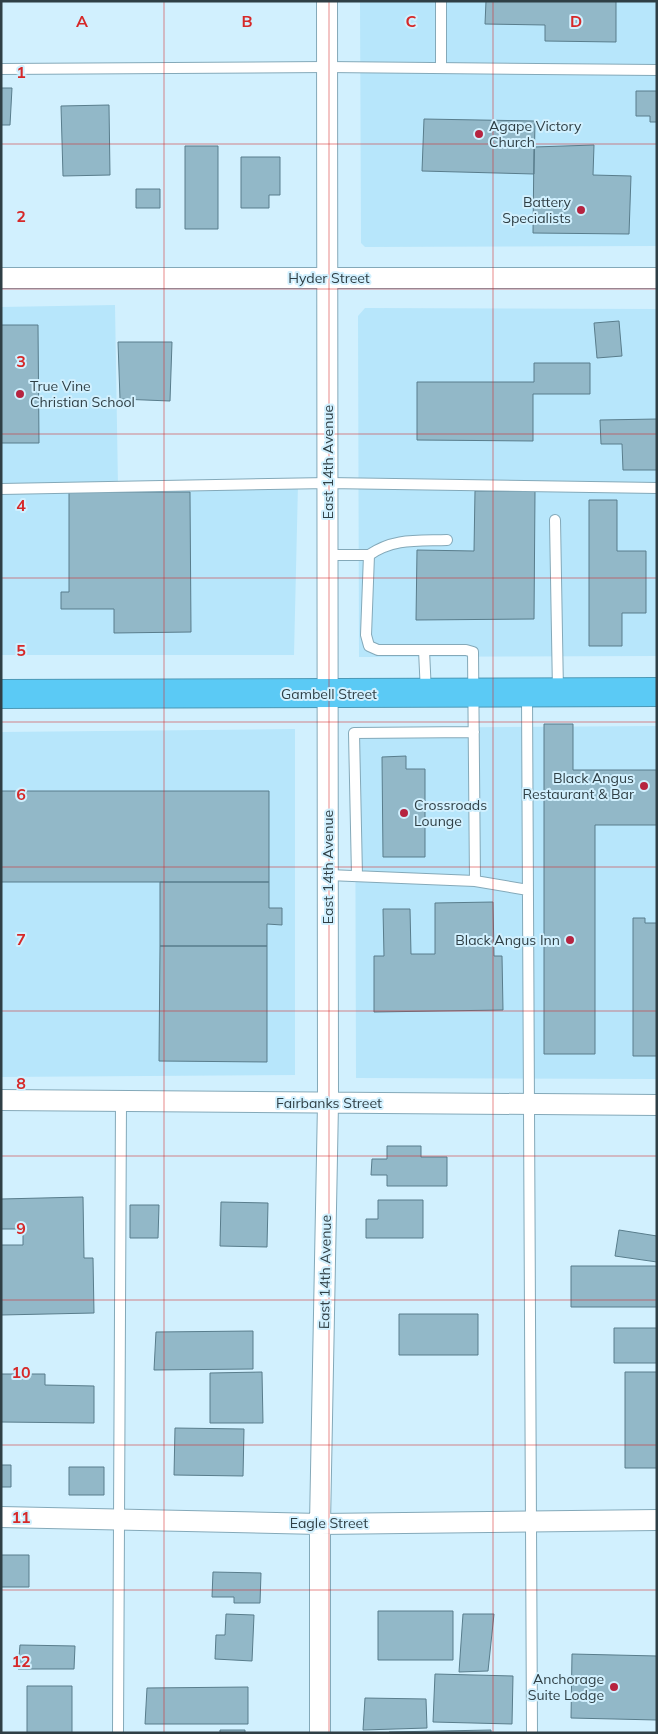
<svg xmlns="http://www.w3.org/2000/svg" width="658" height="1734" font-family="Mulish,sans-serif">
  <rect width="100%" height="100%" fill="#d1f0fe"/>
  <path fill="#b7e6fb" d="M 360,1 L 657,1 L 657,246 L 365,247 L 361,243 Z
    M 115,305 L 118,487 L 298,484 L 294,655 L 1,655 L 1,307 Z
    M 365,308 L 657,309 L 657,656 L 359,657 L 358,316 Z
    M 657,726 L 657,1079 L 356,1078 L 355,728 Z
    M 295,729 L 295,1075 L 1,1077 L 1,732 Z"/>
  <path fill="#92b8c8" stroke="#597d8c" d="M 486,1 L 616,1 L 616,42 L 545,41 L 545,25 L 485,24 Z
    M 1,88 L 12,88 L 10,125 L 1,125 Z
    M 636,91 L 657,91 L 657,122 L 650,122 L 650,116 L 636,116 Z
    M 109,105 L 110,175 L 63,176 L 61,106 Z
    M 424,119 L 535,121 L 534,174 L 422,171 Z
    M 594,145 L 593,175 L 631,176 L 629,234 L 533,233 L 534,147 Z
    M 185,146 L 218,146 L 218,229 L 185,229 Z
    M 241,157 L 280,157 L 280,195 L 269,195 L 269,208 L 241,208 Z
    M 136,189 L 160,189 L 160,208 L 136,208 Z
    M 619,321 L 622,356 L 597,358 L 594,323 Z
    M 1,325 L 38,325 L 39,443 L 1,443 Z
    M 118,342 L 172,342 L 170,401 L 120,399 Z
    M 534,363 L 590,363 L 590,394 L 533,394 L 533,441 L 417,440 L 417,382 L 534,382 Z
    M 657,419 L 657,470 L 623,470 L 622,444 L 601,444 L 600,420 Z
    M 475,491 L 535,491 L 534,619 L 416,620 L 417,550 L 474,551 Z
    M 69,492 L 190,492 L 191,632 L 114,633 L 114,609 L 61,609 L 61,592 L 69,592 Z
    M 589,500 L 617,500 L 617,551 L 646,551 L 646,613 L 622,613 L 622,646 L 589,646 Z
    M 544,724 L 573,724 L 573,770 L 657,770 L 657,825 L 595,825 L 595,1054 L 544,1054 Z
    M 406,756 L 406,769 L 425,769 L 425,857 L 383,857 L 382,757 Z
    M 1,791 L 269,791 L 269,882 L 1,882 Z
    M 160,882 L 269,882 L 269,908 L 282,908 L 282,925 L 267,924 L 267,946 L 160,946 Z
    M 493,902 L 494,956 L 502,956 L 503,1010 L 374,1012 L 374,956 L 384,956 L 383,909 L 410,909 L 411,954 L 435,954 L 435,903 Z
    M 633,918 L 645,918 L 645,923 L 657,923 L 657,1056 L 633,1056 Z
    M 160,946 L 267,946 L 267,1062 L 159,1061 Z
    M 387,1146 L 421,1146 L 421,1157 L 447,1157 L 447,1186 L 387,1186 L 387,1175 L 371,1175 L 372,1159 L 387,1159 Z
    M 83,1197 L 84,1258 L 93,1258 L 94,1313 L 1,1315 L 1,1245 L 23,1245 L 23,1229 L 1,1229 L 1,1199 Z
    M 378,1200 L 423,1200 L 423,1238 L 366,1238 L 366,1219 L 378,1219 Z
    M 221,1202 L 268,1203 L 267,1247 L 220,1246 Z
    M 130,1205 L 159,1205 L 158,1238 L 130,1238 Z
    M 619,1230 L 657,1236 L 657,1262 L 615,1256 Z
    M 571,1266 L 657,1266 L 657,1307 L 571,1307 Z
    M 399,1314 L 478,1314 L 478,1355 L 399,1355 Z
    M 614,1328 L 657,1328 L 657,1363 L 614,1363 Z
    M 253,1331 L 253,1369 L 154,1370 L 156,1332 Z
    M 262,1372 L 263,1423 L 210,1423 L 210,1373 Z
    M 625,1372 L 657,1372 L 657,1468 L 625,1468 Z
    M 1,1374 L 45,1374 L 45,1385 L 94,1386 L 94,1423 L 1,1422 Z
    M 175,1428 L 244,1429 L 243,1476 L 174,1475 Z
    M 1,1465 L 11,1465 L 11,1487 L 1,1487 Z
    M 69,1467 L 104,1467 L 104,1495 L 69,1495 Z
    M 1,1555 L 29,1555 L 29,1587 L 1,1587 Z
    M 213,1572 L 261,1573 L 260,1603 L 234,1603 L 234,1597 L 212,1597 Z
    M 378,1611 L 453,1611 L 453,1660 L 378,1660 Z
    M 226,1614 L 254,1615 L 252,1661 L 215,1659 L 216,1635 L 225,1635 Z
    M 463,1614 L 494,1614 L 488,1671 L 459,1672 Z
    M 20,1645 L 75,1646 L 74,1669 L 18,1669 Z
    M 572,1654 L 657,1656 L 657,1720 L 571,1718 Z
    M 435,1674 L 513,1676 L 512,1724 L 433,1722 Z
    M 27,1686 L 72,1686 L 72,1733 L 27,1733 Z
    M 248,1687 L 248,1724 L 145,1724 L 147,1688 Z
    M 365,1698 L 426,1699 L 427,1728 L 363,1730 Z
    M 220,1730 L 245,1730 L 245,1733 L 220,1733 Z
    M 491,1730 L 491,1733 L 389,1733 L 389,1732 Z"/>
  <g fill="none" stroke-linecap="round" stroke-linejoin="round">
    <defs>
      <path id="lane" d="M 441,68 L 441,1
        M 1,69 L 327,67 L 657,70
        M 1,489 L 328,483 L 657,488
        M 555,520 L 558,692
        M 369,555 C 394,538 417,541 447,540
        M 424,650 L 426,693
        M 527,694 L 532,1733
        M 328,875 L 475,881 L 473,652 L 466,650 L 378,650 L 369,646 L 366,635 L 369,555 L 328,555
        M 357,876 L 354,733 L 474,732
        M 475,881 L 528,890
        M 118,1733 L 121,1101"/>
      <path id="street" d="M 1,278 L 657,278
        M 1,1100 L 657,1105
        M 1,1517 L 320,1524 L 657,1520
        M 320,1733 L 320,1524 L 328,1103 L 327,1"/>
      <path id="highway" d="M 1,694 L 657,692"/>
    </defs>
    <use href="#lane" stroke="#84a9b9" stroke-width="12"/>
    <use href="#street" stroke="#84a9b9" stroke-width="22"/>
    <use href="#highway" stroke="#4c99b7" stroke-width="30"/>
    <use href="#lane" stroke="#fff" stroke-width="10"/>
    <use href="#street" stroke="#fff" stroke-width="20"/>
    <use href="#highway" stroke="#5bcaf5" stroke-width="28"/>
  </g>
  <path fill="none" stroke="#d62828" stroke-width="1" stroke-opacity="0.55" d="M 164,1 L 164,1733M 329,1 L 329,1733M 493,1 L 493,1733M 1,144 L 657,144M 1,289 L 657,289M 1,434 L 657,434M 1,578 L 657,578M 1,722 L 657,722M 1,867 L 657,867M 1,1011 L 657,1011M 1,1156 L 657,1156M 1,1300 L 657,1300M 1,1445 L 657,1445M 1,1590 L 657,1590"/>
  <g fill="#b62440" stroke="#d1f0fe" stroke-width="2">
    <circle cx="479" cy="134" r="5"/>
    <circle cx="581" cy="210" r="5"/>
    <circle cx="20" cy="394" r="5"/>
    <circle cx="644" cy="786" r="5"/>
    <circle cx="404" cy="813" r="5"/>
    <circle cx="570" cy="940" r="5"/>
    <circle cx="614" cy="1687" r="5"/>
  </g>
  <g text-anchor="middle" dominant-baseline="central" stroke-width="4" stroke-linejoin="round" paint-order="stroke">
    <g font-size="14" fill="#2f3f45" stroke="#d1f0fe" text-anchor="end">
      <text x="489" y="126" text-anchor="start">Agape Victory<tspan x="489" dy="16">Church</tspan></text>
      <text x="571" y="202">Battery<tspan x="571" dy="16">Specialists</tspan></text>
      <text x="30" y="386" text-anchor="start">True Vine<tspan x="30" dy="16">Christian School</tspan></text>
      <text x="634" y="778">Black Angus<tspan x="634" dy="16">Restaurant &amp; Bar</tspan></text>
      <text x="414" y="805" text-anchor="start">Crossroads<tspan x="414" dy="16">Lounge</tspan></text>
      <text x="560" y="940">Black Angus Inn</text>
      <text x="604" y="1679">Anchorage<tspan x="604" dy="16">Suite Lodge</tspan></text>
    </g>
    <g font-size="14" fill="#2f3f45" stroke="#d1f0fe">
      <text x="329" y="278">Hyder Street</text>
      <text transform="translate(328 462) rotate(-90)">East 14th Avenue</text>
      <text x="329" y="694">Gambell Street</text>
      <text transform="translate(328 867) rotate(-90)">East 14th Avenue</text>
      <text x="329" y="1103">Fairbanks Street</text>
      <text transform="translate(325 1272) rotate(-89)">East 14th Avenue</text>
      <text x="329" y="1523">Eagle Street</text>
    </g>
  </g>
  <g font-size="16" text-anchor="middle" font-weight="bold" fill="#d62828" stroke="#d1f0fe" stroke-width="4" stroke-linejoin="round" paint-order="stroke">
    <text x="82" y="27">A</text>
    <text x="247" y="27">B</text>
    <text x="411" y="27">C</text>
    <text x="576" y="27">D</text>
    <text x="21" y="78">1</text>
    <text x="21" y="222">2</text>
    <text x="21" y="367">3</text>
    <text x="21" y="511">4</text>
    <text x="21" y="656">5</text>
    <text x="21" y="800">6</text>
    <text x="21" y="945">7</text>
    <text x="21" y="1089">8</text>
    <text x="21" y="1234">9</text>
    <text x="21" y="1378">10</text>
    <text x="21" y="1523">11</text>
    <text x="21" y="1667">12</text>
  </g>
  <rect width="658" height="1734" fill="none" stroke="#2f3f45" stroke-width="5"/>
</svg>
